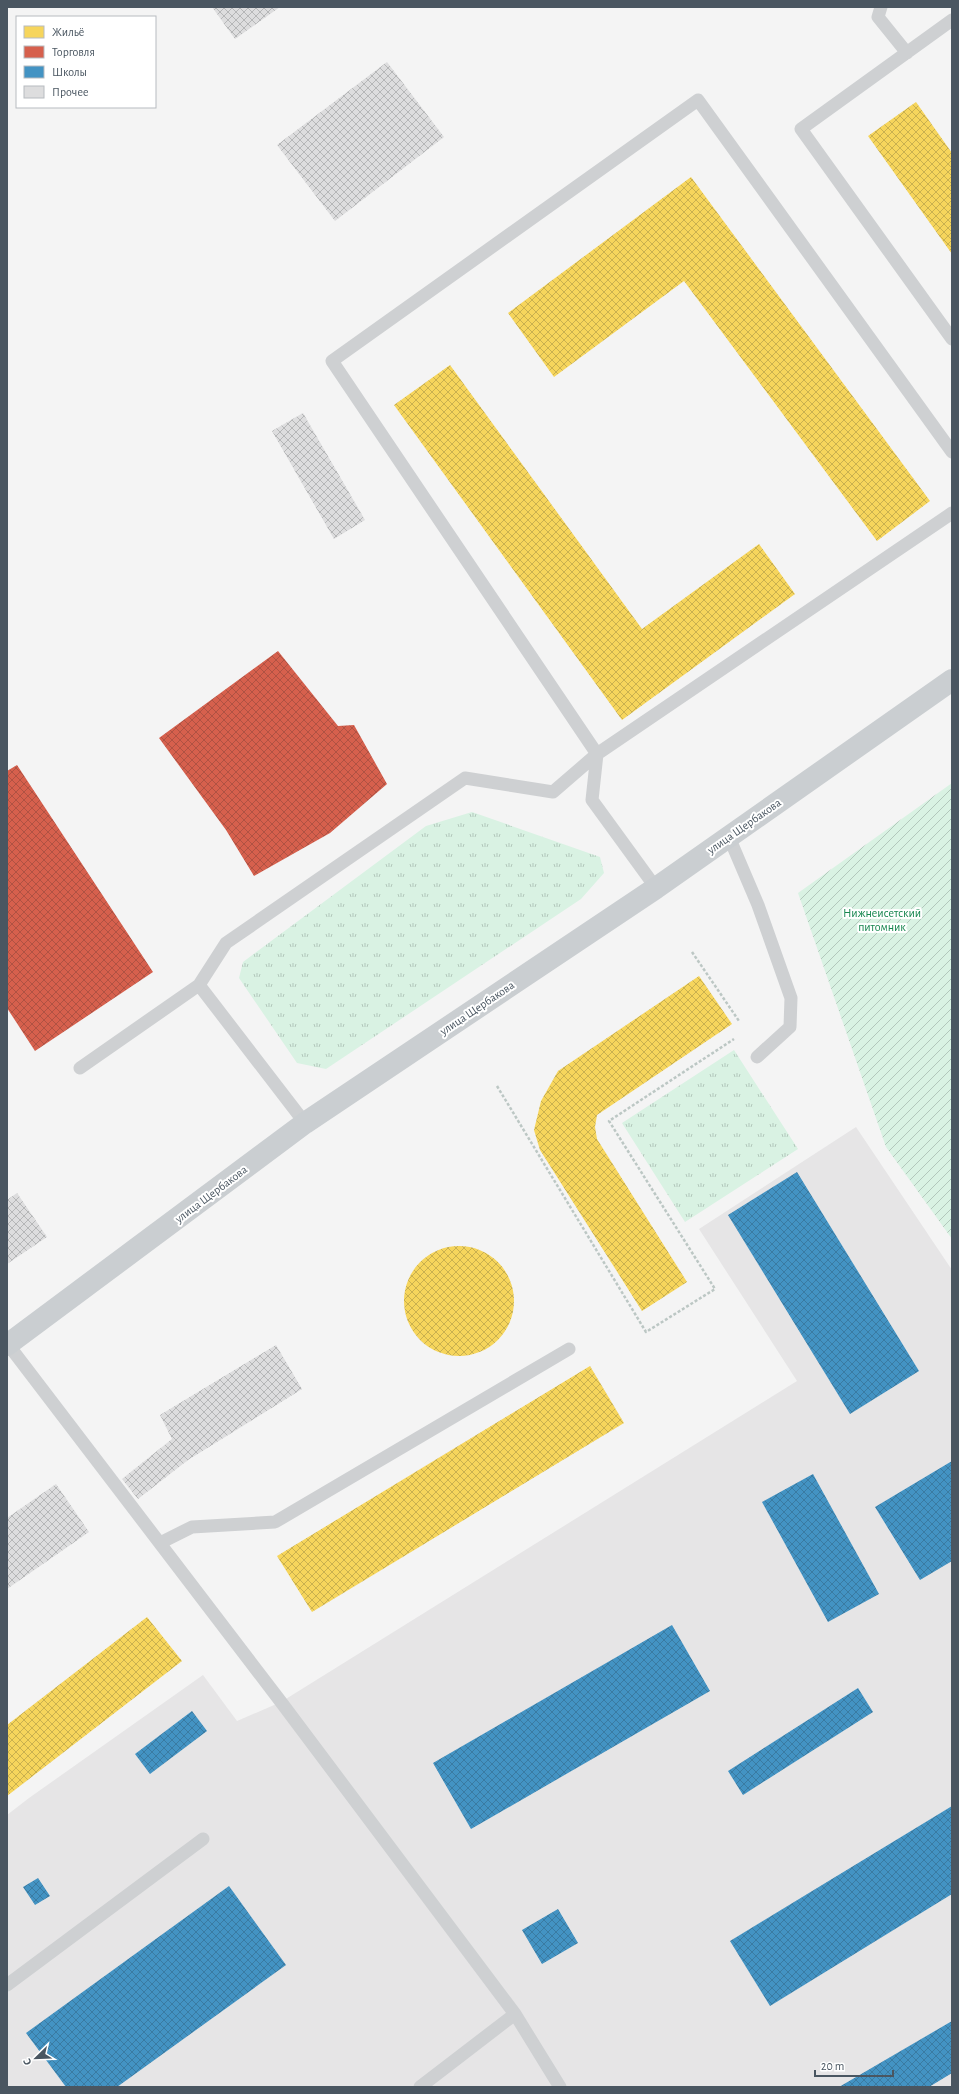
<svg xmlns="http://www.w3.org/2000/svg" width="959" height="2094" font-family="'Alegreya Sans',sans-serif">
  <defs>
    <pattern id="grass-tufts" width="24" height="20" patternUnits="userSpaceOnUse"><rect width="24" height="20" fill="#d9f2e3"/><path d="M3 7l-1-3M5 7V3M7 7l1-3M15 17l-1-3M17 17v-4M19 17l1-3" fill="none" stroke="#b2c7bb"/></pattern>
    <pattern id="garden-furrows" width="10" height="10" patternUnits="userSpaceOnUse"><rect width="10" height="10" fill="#d9f2e3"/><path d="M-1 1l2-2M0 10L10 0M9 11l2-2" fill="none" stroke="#b2c7bb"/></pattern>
    <pattern id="homes-cross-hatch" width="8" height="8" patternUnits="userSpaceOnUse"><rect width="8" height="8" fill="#f6d55c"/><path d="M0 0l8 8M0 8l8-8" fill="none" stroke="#c9b04f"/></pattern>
    <pattern id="shops-cross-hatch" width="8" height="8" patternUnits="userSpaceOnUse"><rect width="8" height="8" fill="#d6604d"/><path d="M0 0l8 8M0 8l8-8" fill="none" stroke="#b05243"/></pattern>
    <pattern id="schools-cross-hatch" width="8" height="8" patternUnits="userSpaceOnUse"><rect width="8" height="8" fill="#4393c3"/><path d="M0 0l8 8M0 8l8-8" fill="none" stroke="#3a7ba2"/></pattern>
    <pattern id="building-cross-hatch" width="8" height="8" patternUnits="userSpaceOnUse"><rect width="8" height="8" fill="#ddddde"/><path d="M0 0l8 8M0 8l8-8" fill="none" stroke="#b5b6b7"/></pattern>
  </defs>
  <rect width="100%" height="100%" fill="#f4f4f4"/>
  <path fill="#e6e5e6" d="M 856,1127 L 952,1270 L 952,2087 L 7,2087 L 7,1815 L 29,1798 L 203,1675 L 237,1721 L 281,1702 L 797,1381 L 699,1229 Z"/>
  <path fill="url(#grass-tufts)" d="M 472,812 L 600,857 L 604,873 L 581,899 L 326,1069 L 297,1063 L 239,978 L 243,962 L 426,826 Z
    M 734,1050 L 798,1149 L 685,1222 L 622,1123 Z"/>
  <path fill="url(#garden-furrows)" d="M 952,783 L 952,1239 L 886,1147 L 798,893 Z"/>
  <path fill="url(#homes-cross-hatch)" d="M 916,102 L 952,153 L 952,254 L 868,136 Z
    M 691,177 L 930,501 L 877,541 L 684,281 L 554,377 L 508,313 Z
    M 450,365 L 642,629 L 759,544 L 795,594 L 622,720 L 394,405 Z
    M 699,976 L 732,1024 L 597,1115 L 595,1127 L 597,1139 L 687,1282 L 642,1311 L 540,1150 L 534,1130 L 541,1101 L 558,1071 Z
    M404 1301a55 55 0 1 1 110 0a55 55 0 1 1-110 0Z
    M 590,1366 L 624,1423 L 312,1612 L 277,1556 Z
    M 147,1617 L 182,1661 L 7,1796 L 7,1725 Z"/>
  <path fill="url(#shops-cross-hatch)" d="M 278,651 L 338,726 L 354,725 L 387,784 L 330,833 L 254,876 L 226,830 L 159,738 Z
    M 17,765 L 153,972 L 35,1051 L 7,1008 L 7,771 Z"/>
  <path fill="url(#schools-cross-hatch)" d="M 797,1172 L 919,1371 L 850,1414 L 728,1215 Z
    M 952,1461 L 952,1561 L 920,1580 L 875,1507 Z
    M 813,1474 L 879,1594 L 828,1622 L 762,1502 Z
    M 672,1625 L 710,1691 L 471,1829 L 433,1763 Z
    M 858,1688 L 873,1712 L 743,1795 L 728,1771 Z
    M 192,1711 L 207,1731 L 150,1774 L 135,1754 Z
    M 952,1806 L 952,1894 L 770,2006 L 730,1941 Z
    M 38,1878 L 50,1896 L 35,1905 L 23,1887 Z
    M 229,1886 L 286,1965 L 117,2087 L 66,2087 L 26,2033 Z
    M 558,1909 L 578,1943 L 542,1964 L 522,1930 Z
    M 952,2021 L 952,2073 L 929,2087 L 839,2087 Z"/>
  <path fill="url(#building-cross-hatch)" d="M 212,7 L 280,7 L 235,39 Z
    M 387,62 L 444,137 L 335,221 L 277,145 Z
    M 303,413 L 365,520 L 334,539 L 272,431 Z
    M 17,1193 L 47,1237 L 7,1264 L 7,1200 Z
    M 276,1345 L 302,1389 L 188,1460 L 138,1499 L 122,1479 L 172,1439 L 160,1415 Z
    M 56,1484 L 89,1532 L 7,1589 L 7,1518 Z"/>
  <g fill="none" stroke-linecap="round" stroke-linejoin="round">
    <path stroke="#bcc7c4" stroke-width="2.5" stroke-dasharray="3 2" stroke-linecap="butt" d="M 692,952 L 739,1021
      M 497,1086 L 646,1332 L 715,1289 L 609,1121 L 734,1039"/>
    <path stroke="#ced0d2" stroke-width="13" d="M 881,7 L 878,17 L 907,53
      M 952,20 L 801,129 L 952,339
      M 729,837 L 758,905 L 791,998 L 790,1027 L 757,1057
      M 656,888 L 592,800 L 597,754 L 332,361 L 698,100 L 952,452
      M 199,985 L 305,1123
      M 80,1068 L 199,985 L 226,943 L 465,778 L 553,792 L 597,754 L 952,513
      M 7,1343 L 281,1702 L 515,2014 L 560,2087
      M 160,1543 L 192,1527 L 275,1522 L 569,1349
      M 7,1985 L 203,1839
      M 420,2087 L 515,2014"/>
    <path stroke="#caced1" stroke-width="22" d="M 7,1345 L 305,1123 L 656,888 L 952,680"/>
  </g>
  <g text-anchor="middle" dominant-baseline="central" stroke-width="4" stroke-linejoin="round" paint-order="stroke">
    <g font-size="12" fill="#4a5661" stroke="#fff">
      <text transform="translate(744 826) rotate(-35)">улица Щербакова</text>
      <text transform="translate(477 1008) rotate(-34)">улица Щербакова</text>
      <text transform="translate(211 1194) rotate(-37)">улица Щербакова</text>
    </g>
    <g font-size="12" fill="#17864f" stroke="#fff">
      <text x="882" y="913">Нижнеисетский<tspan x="882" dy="14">питомник</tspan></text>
    </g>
  </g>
  <rect width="959" height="2094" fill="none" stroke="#4a5661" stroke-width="16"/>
  <rect x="16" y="16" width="140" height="92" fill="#ffffff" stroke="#b7bbc0"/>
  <rect x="24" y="26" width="20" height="12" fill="#f6d55c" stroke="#b7bbc0"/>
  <text x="52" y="36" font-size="12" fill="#4a5661">Жильё</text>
  <rect x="24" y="46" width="20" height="12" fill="#d6604d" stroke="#b7bbc0"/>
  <text x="52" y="56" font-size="12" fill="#4a5661">Торговля</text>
  <rect x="24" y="66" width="20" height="12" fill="#4393c3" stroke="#b7bbc0"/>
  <text x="52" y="76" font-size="12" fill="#4a5661">Школы</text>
  <rect x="24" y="86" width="20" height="12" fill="#ddddde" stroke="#b7bbc0"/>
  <text x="52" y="96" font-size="12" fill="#4a5661">Прочее</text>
  <g transform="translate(36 2058) rotate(247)" stroke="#ffffff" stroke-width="3" paint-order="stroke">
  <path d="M0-3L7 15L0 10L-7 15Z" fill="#4a5661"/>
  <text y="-6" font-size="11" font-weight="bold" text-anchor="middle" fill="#4a5661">С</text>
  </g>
  <path d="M815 2070v6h78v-6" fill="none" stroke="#4a5661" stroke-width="2"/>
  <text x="821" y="2070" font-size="12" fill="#4a5661" stroke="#ffffff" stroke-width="3" paint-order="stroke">20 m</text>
</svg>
